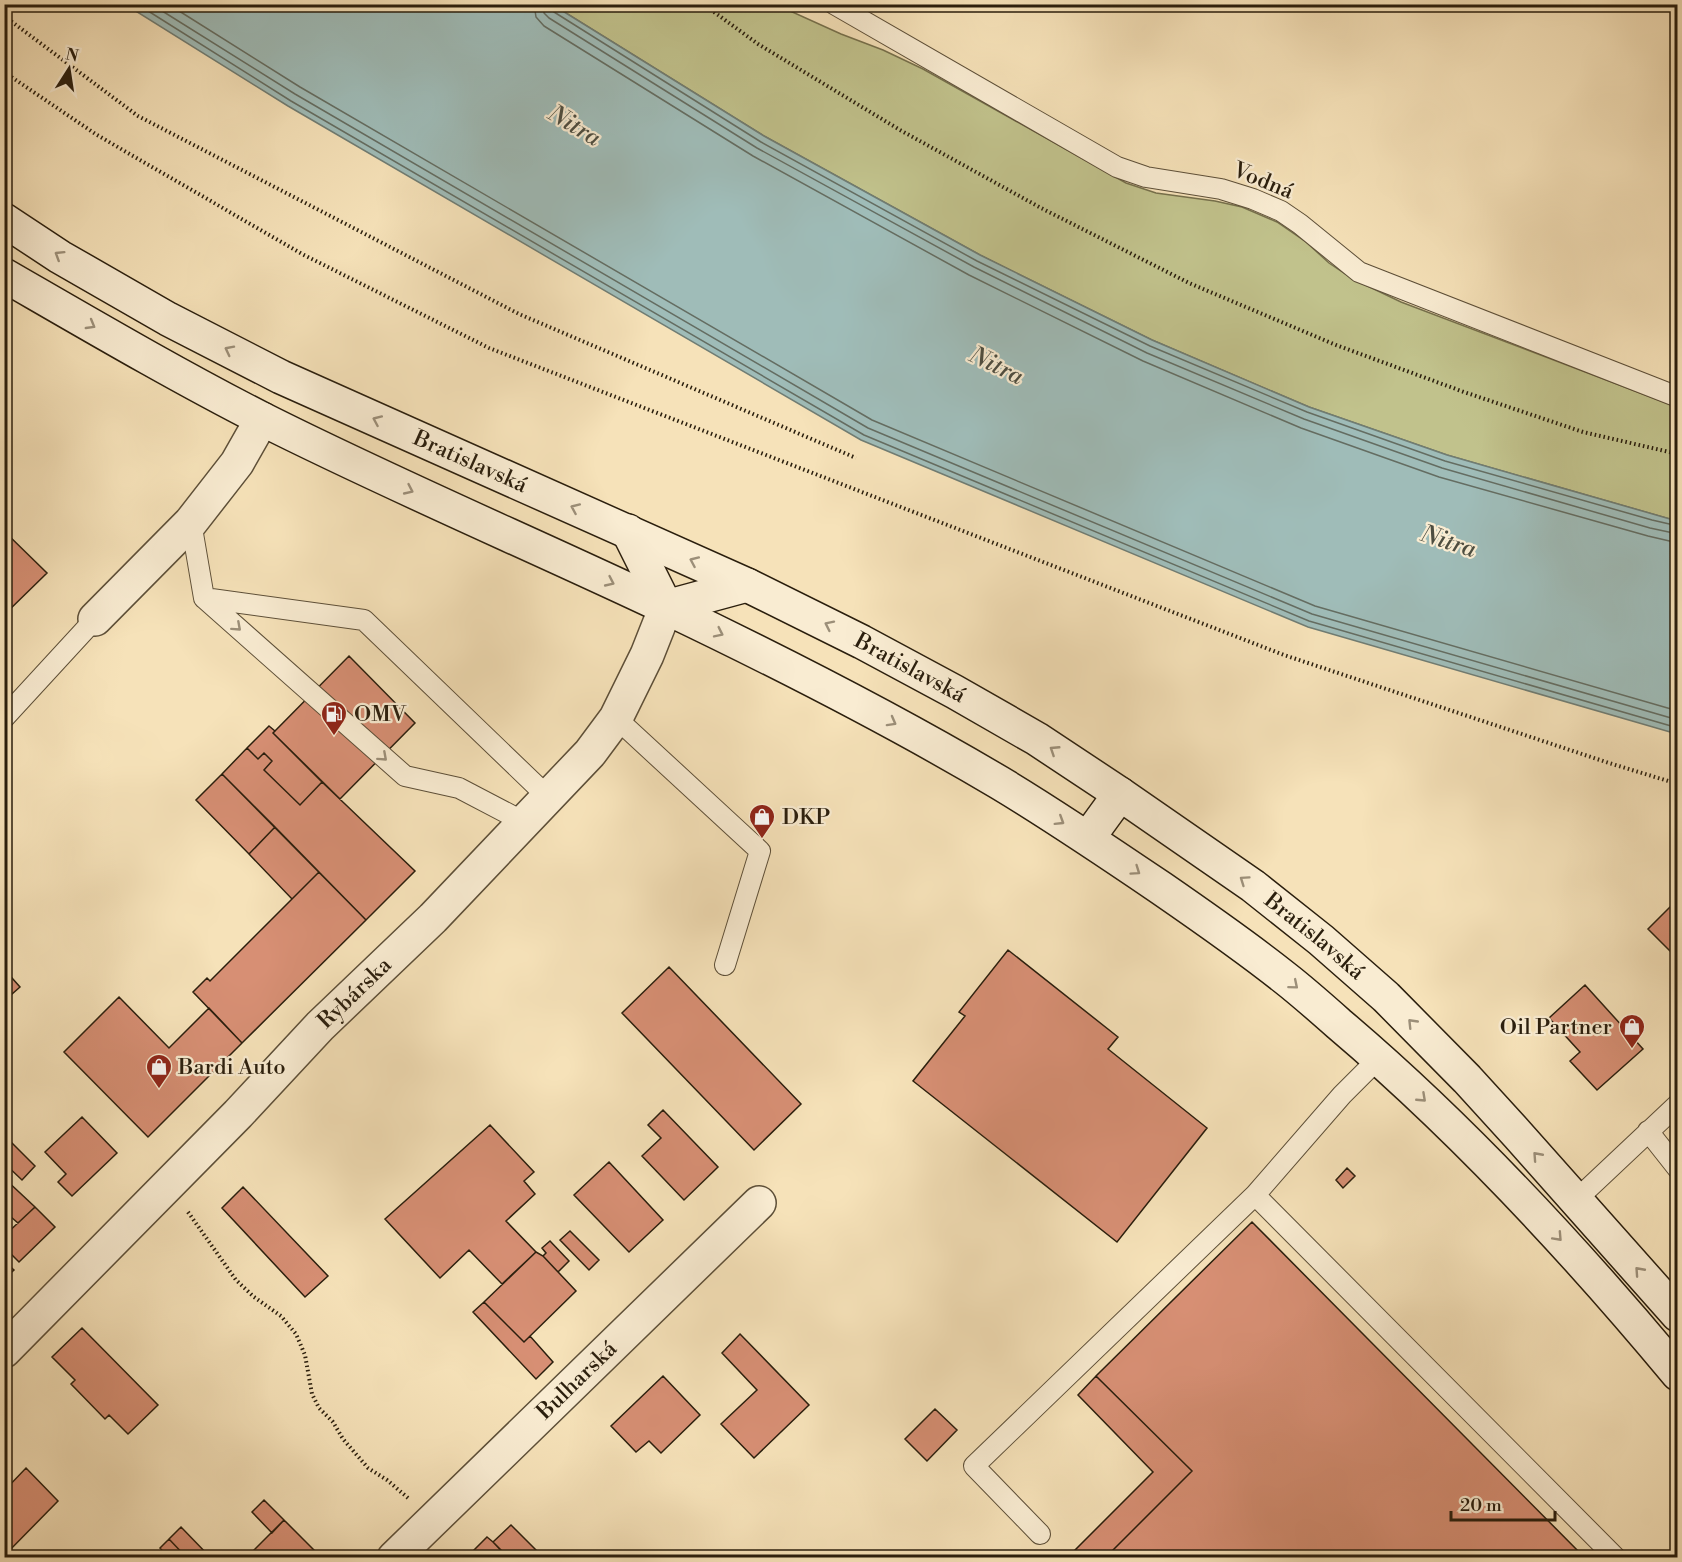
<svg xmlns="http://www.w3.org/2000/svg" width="1682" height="1562" font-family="'Libre Bodoni',serif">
  <rect width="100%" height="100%" fill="#f6e2b9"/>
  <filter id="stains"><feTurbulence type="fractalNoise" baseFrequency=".00333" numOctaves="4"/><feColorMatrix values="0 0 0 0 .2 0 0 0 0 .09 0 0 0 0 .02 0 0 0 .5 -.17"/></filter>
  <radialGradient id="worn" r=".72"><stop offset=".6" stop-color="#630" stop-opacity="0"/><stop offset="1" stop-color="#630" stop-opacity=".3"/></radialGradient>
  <path fill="#c1c28c" stroke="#76704c" stroke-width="1.5" d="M 553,5 L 777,5 L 841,34 L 883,50 L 923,69 L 1126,183 L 1156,193 L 1215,201 L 1242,207 L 1277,222 L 1306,242 L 1329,263 L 1353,279 L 1401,302 L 1677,407 L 1677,521 L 1447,455 L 1309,407 L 1152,340 L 980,255 L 764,136 Z"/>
  <path fill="#9fbcb8" stroke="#707d74" stroke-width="1.5" d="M 126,5 L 553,5 L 764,136 L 980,255 L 1152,340 L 1309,407 L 1447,455 L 1677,521 L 1677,734 L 1308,627 L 861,440 L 288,106 Z"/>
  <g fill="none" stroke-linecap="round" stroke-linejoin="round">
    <path stroke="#646d62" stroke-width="1.5" d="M 137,4 L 291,101 L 864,435 L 1309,621 L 1678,728
      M 151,4 L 295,94 L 868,428 L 1312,614 L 1678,720
      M 168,4 L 300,87 L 872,420 L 1315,606 L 1678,711
      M 534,4 L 536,17 L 544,26 L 753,156 L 969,275 L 1143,361 L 1301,428 L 1439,477 L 1648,536 L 1678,543
      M 543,4 L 544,13 L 549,18 L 757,148 L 974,267 L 1147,353 L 1304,419 L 1442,468 L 1650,528 L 1678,534
      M 550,4 L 551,9 L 554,12 L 761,142 L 977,261 L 1150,346 L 1307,412 L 1445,461 L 1652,520 L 1678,526"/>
  </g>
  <path fill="#d78f74" stroke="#2a1e0d" stroke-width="1.5" d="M 4,531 L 47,573 L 4,615 Z
    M 349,656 L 415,723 L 340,799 L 273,733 Z
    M 269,726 L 275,731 L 273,733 L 322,782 L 300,805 L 264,770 L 272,761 L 264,753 L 258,759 L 247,748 Z
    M 247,748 L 258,759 L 264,753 L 272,761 L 264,770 L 300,805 L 322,782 L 415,871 L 366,920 L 222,774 Z
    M 222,774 L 275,827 L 249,854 L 196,800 Z
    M 275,827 L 319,872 L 292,899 L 249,854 Z
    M 319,872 L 366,920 L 242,1043 L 193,992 L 207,978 L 210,981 Z
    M 1678,899 L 1678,959 L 1648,929 Z
    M 1008,950 L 1118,1037 L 1108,1049 L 1207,1128 L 1117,1242 L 913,1081 L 965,1016 L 959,1012 Z
    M 669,967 L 801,1104 L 754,1150 L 622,1013 Z
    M 4,969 L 20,987 L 4,1001 Z
    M 1585,985 L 1643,1049 L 1597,1090 L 1570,1061 L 1580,1052 L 1549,1018 Z
    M 119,997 L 169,1048 L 209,1008 L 242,1043 L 148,1137 L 64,1052 Z
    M 663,1110 L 718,1167 L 684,1200 L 642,1156 L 661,1138 L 648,1125 Z
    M 82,1117 L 117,1153 L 72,1196 L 58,1182 L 66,1174 L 45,1152 Z
    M 490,1125 L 534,1172 L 524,1181 L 535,1194 L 506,1221 L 536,1252 L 502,1284 L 469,1250 L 440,1278 L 385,1219 Z
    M 11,1142 L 35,1166 L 22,1180 L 4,1163 L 4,1149 Z
    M 609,1162 L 663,1220 L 629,1252 L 574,1195 Z
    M 1347,1168 L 1355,1176 L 1343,1188 L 1336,1180 Z
    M 4,1178 L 35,1207 L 18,1223 L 4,1211 Z
    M 243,1187 L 328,1276 L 305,1297 L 222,1208 Z
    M 35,1207 L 55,1227 L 19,1262 L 4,1247 L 4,1236 Z
    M 1252,1222 L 1585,1558 L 1105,1558 L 1192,1471 L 1096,1376 Z
    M 570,1231 L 599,1260 L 589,1270 L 560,1240 Z
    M 550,1241 L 569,1261 L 558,1272 L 543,1256 L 546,1253 L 542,1248 Z
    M 536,1252 L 543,1256 L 576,1291 L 524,1342 L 484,1302 Z
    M 4,1261 L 14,1270 L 4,1279 Z
    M 484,1302 L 524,1342 L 530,1336 L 553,1362 L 536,1379 L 473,1312 Z
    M 82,1328 L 158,1405 L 128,1434 L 109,1415 L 105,1419 L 71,1384 L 75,1380 L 52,1357 Z
    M 740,1334 L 809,1405 L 754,1458 L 721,1424 L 757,1390 L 722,1353 Z
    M 663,1376 L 700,1415 L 661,1453 L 649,1441 L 636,1452 L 611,1426 Z
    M 1096,1376 L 1192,1471 L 1105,1558 L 1067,1558 L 1153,1472 L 1078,1395 Z
    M 935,1409 L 957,1430 L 927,1461 L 905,1439 Z
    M 26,1468 L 58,1501 L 4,1556 L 4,1491 Z
    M 264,1500 L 284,1520 L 272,1533 L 252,1512 Z
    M 284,1520 L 317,1553 L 313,1558 L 246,1558 Z
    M 511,1525 L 541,1555 L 538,1558 L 509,1558 L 493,1542 Z
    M 181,1527 L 211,1558 L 187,1558 L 169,1539 Z
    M 487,1537 L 493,1542 L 508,1558 L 466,1558 Z
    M 169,1539 L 187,1558 L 169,1558 L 160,1548 Z"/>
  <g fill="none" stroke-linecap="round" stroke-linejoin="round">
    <defs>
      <path id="lane" d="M 834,4 L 1117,167 L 1146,177 L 1221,189 L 1253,199 L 1281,211 L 1300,224 L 1359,272 L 1678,397
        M 191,522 L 204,598 L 405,776 L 459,788 L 524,822
        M 204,598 L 364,620 L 548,797
        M 4,718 L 95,619
        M 616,718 L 760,851 L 725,965
        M 1648,1131 L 1678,1169
        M 1255,1195 L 1616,1558
        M 1576,1200 L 1678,1104
        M 1040,1534 L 974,1466 L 1255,1195 L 1342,1095 L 1379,1058"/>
      <g id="street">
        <path d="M 95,619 L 191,522 L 237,463 L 262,419"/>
        <path id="s1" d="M 4,1351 L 238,1114 L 320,1026 L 433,918 L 590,753 L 616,718 L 647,655 L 666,607"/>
        <path id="s2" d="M 394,1558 L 759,1203"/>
      </g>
      <g id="secondary">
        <path id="s3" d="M 4,220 L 60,257 L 168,319 L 281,377 L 747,585 L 862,642 L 955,692 L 1037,739 L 1120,794 L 1253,886 L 1321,940 L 1386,997 L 1467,1079 L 1518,1135 L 1678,1315"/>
        <path d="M 4,275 C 89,324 174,374 262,419 C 395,486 532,544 667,608 C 780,662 892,719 1000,783 C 1055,816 1108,852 1161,888 C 1203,917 1245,946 1285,978 C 1303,992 1321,1008 1339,1024 C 1463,1129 1574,1249 1678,1374"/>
        <path d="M 628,531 L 666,607"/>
        <path d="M 666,607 L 747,585"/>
        <path d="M 1088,838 L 1120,794"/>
      </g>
    </defs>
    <use href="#lane" stroke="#5d4f38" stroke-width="22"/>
    <use href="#street" stroke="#5d4f38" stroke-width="36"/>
    <use href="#secondary" stroke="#2a1e0d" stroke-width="36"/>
    <path stroke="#2a1e0d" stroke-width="4" stroke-dasharray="1.5 3" stroke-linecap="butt" d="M 703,4 L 758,44 L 900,130 L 1041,208 L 1189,283 L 1336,345 L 1464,392 L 1583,432 L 1678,454
      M 4,16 L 138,116 L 519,314 L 856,458
      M 4,72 L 97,135 L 302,254 L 489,348 L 1284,655 L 1609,763 L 1678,784
      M 188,1212 L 236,1280 L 254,1297 L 281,1316 L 296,1334 L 305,1355 L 312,1394 L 319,1408 L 333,1422 L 343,1439 L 368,1468 L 387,1480 L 408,1498"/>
    <use href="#lane" stroke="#f9ecd2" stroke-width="20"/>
    <use href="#street" stroke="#f9ecd2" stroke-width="33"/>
    <use href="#secondary" stroke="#f9ecd2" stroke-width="33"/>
  </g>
  <defs><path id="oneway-chevron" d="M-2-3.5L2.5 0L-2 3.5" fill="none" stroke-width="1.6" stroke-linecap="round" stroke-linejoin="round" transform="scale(1.5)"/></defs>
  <g stroke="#9c8f79">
    <use href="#oneway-chevron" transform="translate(59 255) rotate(-148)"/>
    <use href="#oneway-chevron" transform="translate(91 325) rotate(30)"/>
    <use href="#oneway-chevron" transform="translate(229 350) rotate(-153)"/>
    <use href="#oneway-chevron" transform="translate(377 420) rotate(-156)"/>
    <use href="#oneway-chevron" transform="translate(409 490) rotate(25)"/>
    <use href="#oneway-chevron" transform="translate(575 508) rotate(-156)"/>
    <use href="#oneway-chevron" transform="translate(694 561) rotate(-156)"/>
    <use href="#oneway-chevron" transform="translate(610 582) rotate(25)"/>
    <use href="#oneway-chevron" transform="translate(829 625) rotate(-154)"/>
    <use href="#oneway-chevron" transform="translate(237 627) rotate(42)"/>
    <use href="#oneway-chevron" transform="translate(719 633) rotate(26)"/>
    <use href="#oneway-chevron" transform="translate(892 722) rotate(29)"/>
    <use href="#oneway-chevron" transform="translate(1054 750) rotate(-147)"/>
    <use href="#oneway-chevron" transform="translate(383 757) rotate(42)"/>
    <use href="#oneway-chevron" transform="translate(1060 821) rotate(32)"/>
    <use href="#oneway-chevron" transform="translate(1136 871) rotate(35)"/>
    <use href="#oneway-chevron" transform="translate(1244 880) rotate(-145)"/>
    <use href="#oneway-chevron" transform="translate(1294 985) rotate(40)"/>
    <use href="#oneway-chevron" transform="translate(1412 1023) rotate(-134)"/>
    <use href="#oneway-chevron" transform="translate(1422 1098) rotate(43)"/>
    <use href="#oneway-chevron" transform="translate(1537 1156) rotate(-132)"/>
    <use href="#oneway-chevron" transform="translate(1558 1237) rotate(47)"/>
    <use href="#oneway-chevron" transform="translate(1639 1271) rotate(-132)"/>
  </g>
  <defs>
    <symbol id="fuel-pin" viewBox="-11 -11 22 30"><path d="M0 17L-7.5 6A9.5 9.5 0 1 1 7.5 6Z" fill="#8f2418" stroke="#f9ecd2"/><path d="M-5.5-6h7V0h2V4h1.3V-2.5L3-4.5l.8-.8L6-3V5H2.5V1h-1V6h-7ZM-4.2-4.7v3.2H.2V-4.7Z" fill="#fff"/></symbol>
    <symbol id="shop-pin" viewBox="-11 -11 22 30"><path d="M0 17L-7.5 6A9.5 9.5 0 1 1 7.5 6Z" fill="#8f2418" stroke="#f9ecd2"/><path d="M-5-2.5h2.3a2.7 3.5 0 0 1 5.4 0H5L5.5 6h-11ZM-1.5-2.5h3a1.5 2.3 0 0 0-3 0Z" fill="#fff"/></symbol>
  </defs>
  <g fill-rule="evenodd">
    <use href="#fuel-pin" x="319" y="699" width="30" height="40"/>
    <use href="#shop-pin" x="747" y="802" width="30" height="40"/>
    <use href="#shop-pin" x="1617" y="1012" width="30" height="40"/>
    <use href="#shop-pin" x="144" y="1052" width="30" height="40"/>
  </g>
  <g text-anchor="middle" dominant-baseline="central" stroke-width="4.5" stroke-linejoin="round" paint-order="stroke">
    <g font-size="22" fill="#2a1e0d" stroke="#f9ecd2">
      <text transform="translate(1263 181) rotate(22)">Vodná</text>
      <text stroke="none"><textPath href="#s3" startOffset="526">Bratislavská</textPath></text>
      <text stroke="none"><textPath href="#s3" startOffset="1012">Bratislavská</textPath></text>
      <text stroke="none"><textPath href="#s3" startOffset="1498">Bratislavská</textPath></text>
      <text stroke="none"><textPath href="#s1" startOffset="501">Rybárska</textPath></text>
      <text stroke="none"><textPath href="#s2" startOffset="255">Bulharská</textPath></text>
    </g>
    <g font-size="22" fill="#2a1e0d" stroke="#f9ecd2" text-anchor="start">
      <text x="354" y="714">OMV</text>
      <text x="782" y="817">DKP</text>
      <text x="1612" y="1027" text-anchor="end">Oil Partner</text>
      <text x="178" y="1067">Bardi Auto</text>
    </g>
    <g font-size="24" font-style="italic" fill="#4d4d40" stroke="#f9ecd2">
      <text transform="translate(574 126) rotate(31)">Nitra</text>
      <text transform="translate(996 366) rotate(26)">Nitra</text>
      <text transform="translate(1448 542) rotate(18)">Nitra</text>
    </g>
  </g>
  <rect width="1682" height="1562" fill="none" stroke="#f6e2b9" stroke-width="24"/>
  <rect x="6" y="6" width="1670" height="1550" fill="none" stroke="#2a1e0d" stroke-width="3"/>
  <rect x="12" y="12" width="1658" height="1538" fill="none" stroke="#2a1e0d" stroke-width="1.5"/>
  <g transform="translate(69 69) rotate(12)" stroke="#f9ecd2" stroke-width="4.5" paint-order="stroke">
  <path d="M0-4.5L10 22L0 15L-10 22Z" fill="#2a1e0d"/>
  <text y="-9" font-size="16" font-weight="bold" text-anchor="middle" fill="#2a1e0d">N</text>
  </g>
  <path d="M1451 1511v9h104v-9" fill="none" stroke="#2a1e0d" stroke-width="3"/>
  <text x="1460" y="1511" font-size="18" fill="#2a1e0d" stroke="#f9ecd2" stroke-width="4.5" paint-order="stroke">20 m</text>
  <rect width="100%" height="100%" filter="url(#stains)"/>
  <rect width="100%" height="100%" fill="url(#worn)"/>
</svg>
